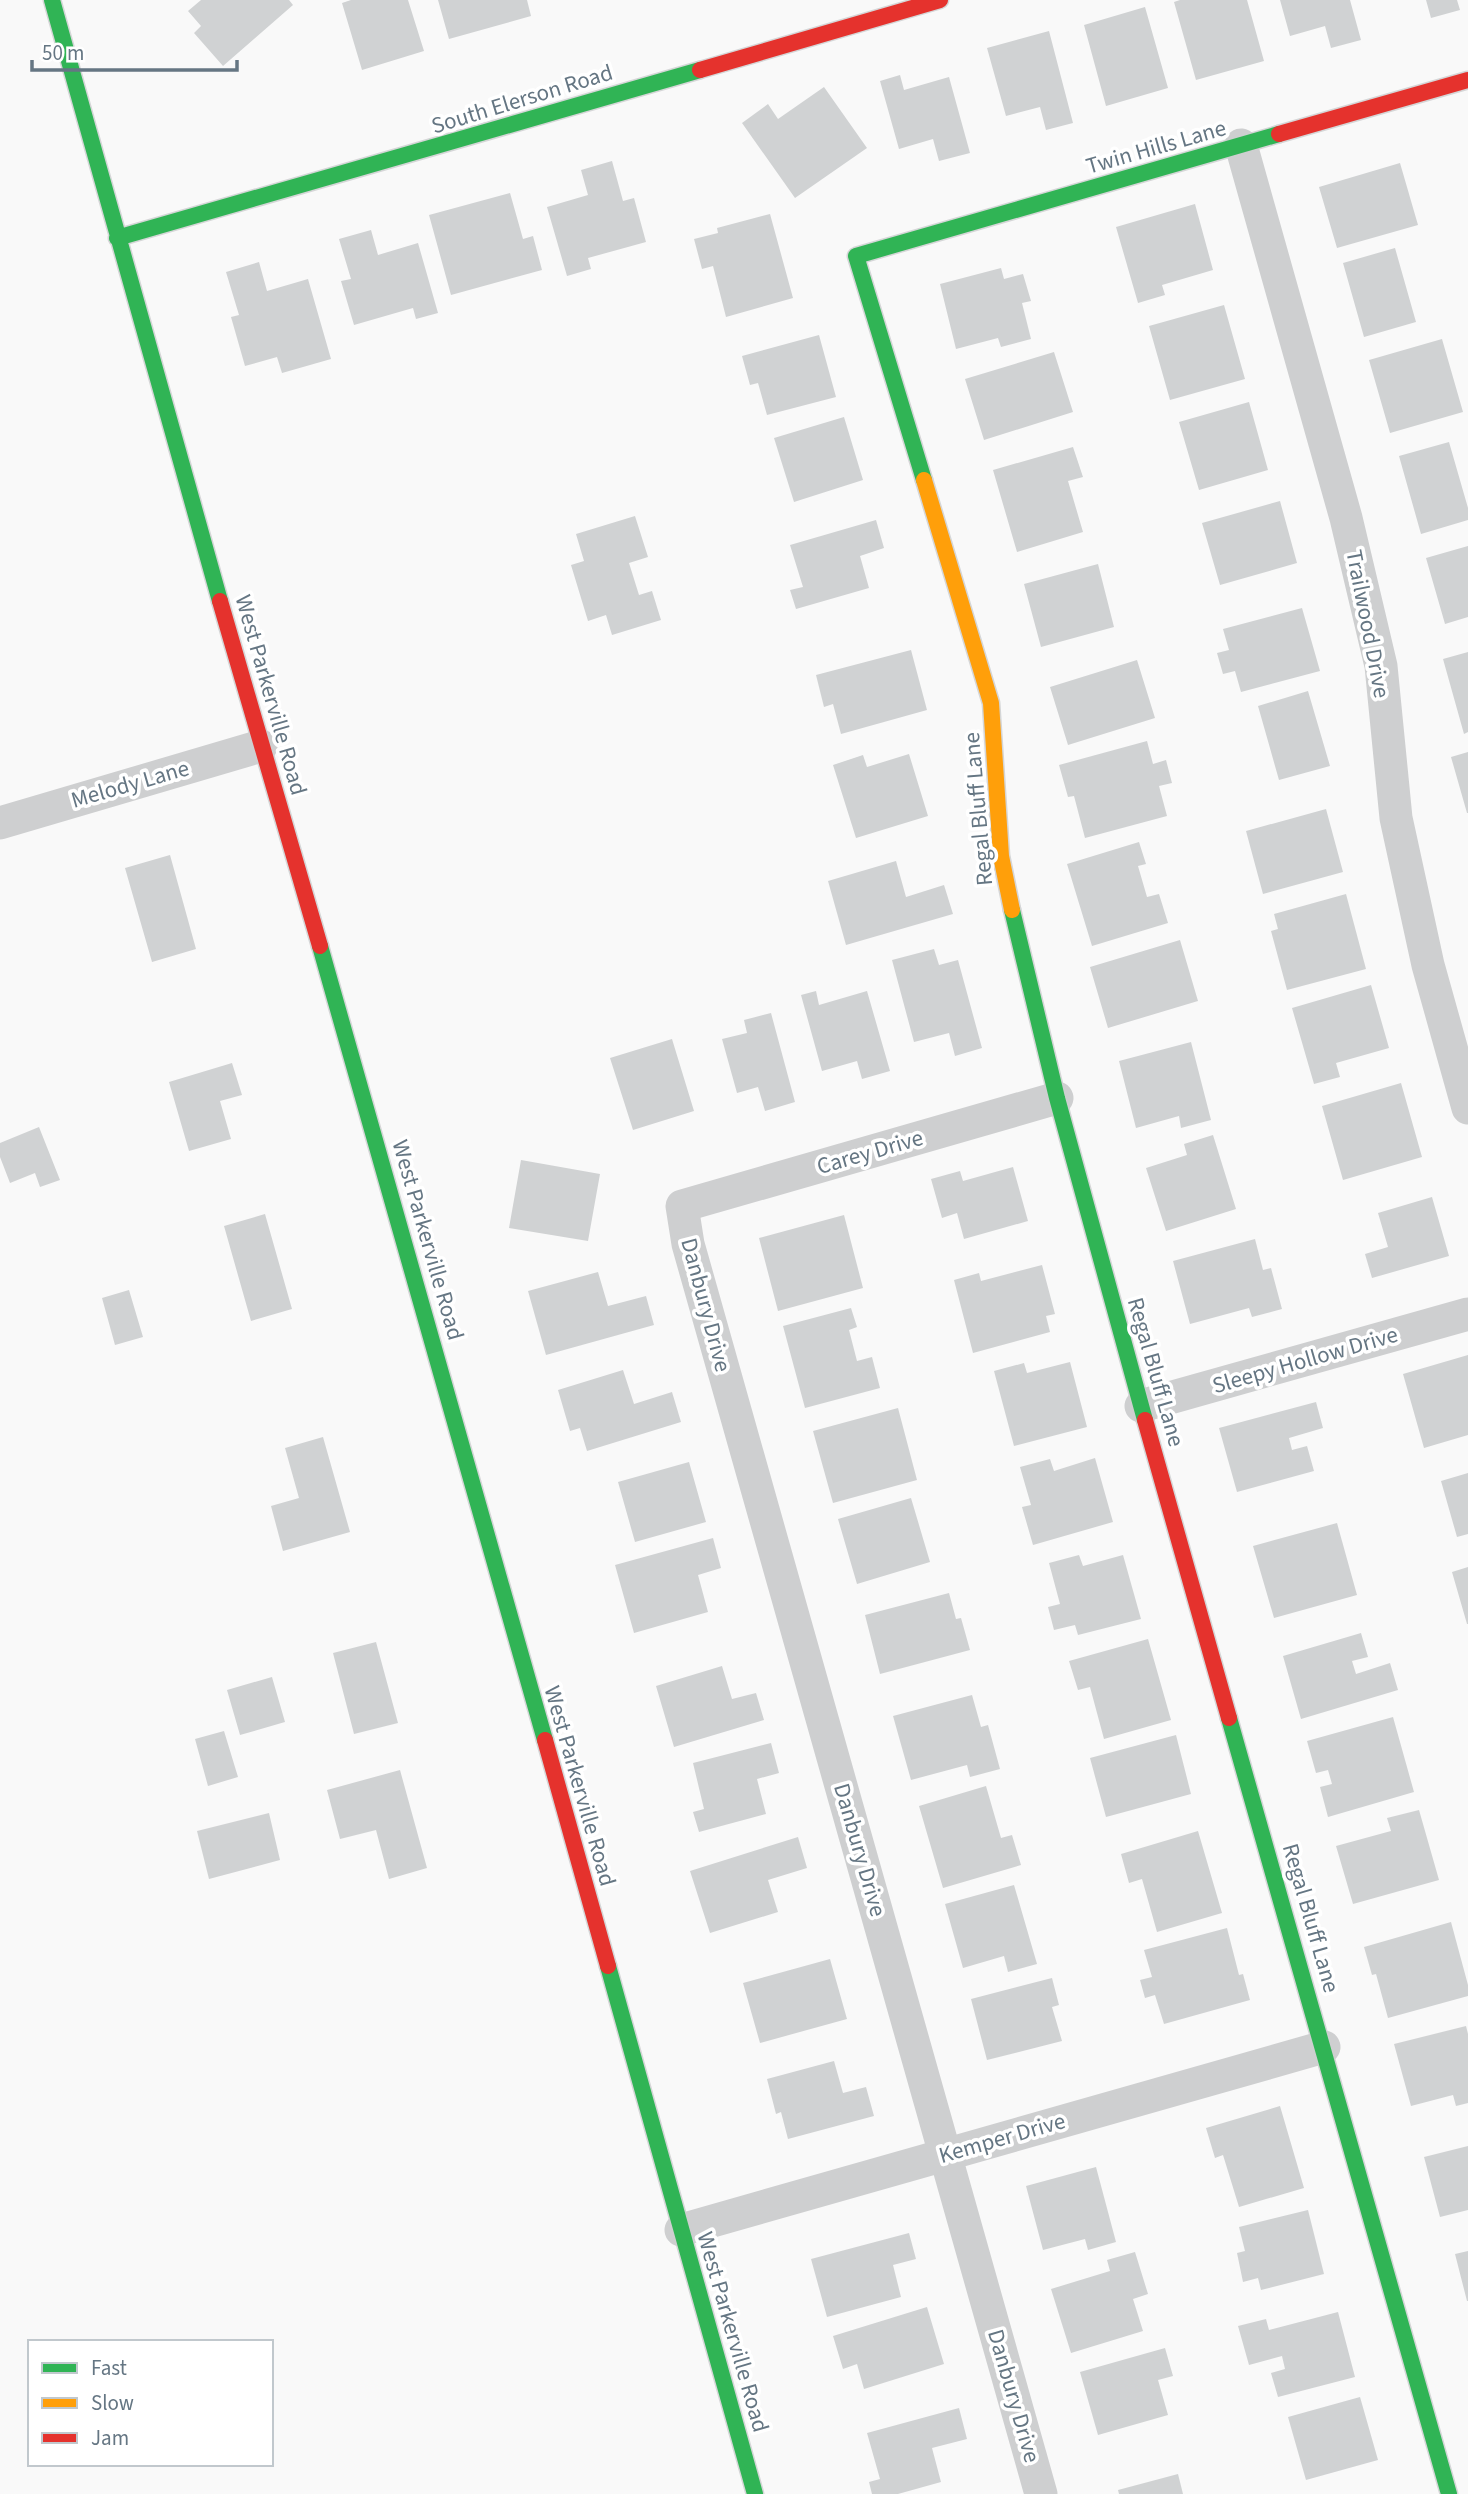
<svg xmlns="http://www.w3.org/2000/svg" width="1468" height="2494" font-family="'Source Sans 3',sans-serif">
  <rect width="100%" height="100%" fill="#f9f9f9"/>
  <path fill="#d0d2d3" d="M 201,0 L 289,0 L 293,5 L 223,66 L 194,33 L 201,26 L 188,11 Z
    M 351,0 L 408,0 L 424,51 L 362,70 L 342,3 Z
    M 438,0 L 527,0 L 531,16 L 449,39 Z
    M 1180,0 L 1247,0 L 1264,61 L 1196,80 L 1174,2 Z
    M 1280,0 L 1350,0 L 1361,40 L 1331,48 L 1325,26 L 1290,36 Z
    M 1426,0 L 1457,0 L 1460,10 L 1431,18 Z
    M 1145,7 L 1168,88 L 1106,106 L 1084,25 Z
    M 1049,31 L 1073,123 L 1046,130 L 1040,107 L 1006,116 L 987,48 Z
    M 900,75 L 904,90 L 949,77 L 970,153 L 939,161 L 933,139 L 899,149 L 880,81 Z
    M 824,87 L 867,148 L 795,198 L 742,123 L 768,104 L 778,119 Z
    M 612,161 L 623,201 L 634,198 L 646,242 L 588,258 L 591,269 L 567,276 L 547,207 L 588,195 L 581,170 Z
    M 1400,163 L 1418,225 L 1337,248 L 1319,187 Z
    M 510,193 L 523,239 L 533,236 L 542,270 L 451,295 L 429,215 Z
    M 1195,204 L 1213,270 L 1162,285 L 1165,295 L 1138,303 L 1116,227 Z
    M 770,214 L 793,298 L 726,317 L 713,266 L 702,269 L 694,239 L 718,233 L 717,228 Z
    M 371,230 L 378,255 L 418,243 L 438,313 L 416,319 L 413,308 L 354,325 L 341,281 L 351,279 L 339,239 Z
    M 1395,248 L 1416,322 L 1364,337 L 1343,263 Z
    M 259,262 L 267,291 L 308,279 L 331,359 L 282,373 L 277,357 L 245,366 L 231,317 L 239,315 L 226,272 Z
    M 1001,268 L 1004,279 L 1023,274 L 1031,301 L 1022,303 L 1031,339 L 1001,347 L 998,338 L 956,349 L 940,284 Z
    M 1224,305 L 1245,379 L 1170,400 L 1149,326 Z
    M 819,335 L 836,397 L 767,415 L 758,383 L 750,385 L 742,356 Z
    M 1442,339 L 1463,412 L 1390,433 L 1369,360 Z
    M 1054,352 L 1073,412 L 984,440 L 965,379 Z
    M 1249,402 L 1268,470 L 1199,490 L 1179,422 Z
    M 844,417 L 863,480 L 794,502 L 774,438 Z
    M 1449,442 L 1468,508 L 1468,520 L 1421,534 L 1399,456 Z
    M 1073,447 L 1083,477 L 1068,481 L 1083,532 L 1017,552 L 993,470 Z
    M 1280,501 L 1297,563 L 1220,585 L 1202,523 Z
    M 635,516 L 648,557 L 629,563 L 639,595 L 652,591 L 661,620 L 612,635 L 606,615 L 588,621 L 571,565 L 584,561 L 576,534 Z
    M 876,520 L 884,548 L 860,556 L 869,588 L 796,609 L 790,590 L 803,587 L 790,545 Z
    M 1468,546 L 1468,617 L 1445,624 L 1426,558 Z
    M 1098,564 L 1114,627 L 1041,647 L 1024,584 Z
    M 1302,608 L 1320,671 L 1241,692 L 1235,671 L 1223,674 L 1217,653 L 1229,650 L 1223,629 Z
    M 911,650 L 927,710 L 841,734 L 833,704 L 824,707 L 816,675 Z
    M 1468,652 L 1468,732 L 1464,734 L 1443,659 Z
    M 1137,660 L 1155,718 L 1068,745 L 1050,687 Z
    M 1308,691 L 1330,766 L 1279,780 L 1258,706 Z
    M 1147,741 L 1153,764 L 1166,760 L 1172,783 L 1159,786 L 1167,816 L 1085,838 L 1074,796 L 1068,797 L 1059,765 Z
    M 1468,752 L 1468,813 L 1467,813 L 1451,757 Z
    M 909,754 L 928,816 L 856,838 L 833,765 L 863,755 L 867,767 Z
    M 1326,809 L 1343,872 L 1263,894 L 1246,831 Z
    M 1139,842 L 1146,864 L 1138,866 L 1147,897 L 1159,894 L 1168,923 L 1092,946 L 1067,864 Z
    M 170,855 L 196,949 L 152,962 L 125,868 Z
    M 896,861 L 906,897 L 944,885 L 953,914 L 846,945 L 828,881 Z
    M 1346,894 L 1366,969 L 1287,990 L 1271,931 L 1278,929 L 1274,914 Z
    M 1180,940 L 1198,1001 L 1108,1028 L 1090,967 Z
    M 934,949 L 939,965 L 958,960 L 982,1048 L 955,1056 L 949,1033 L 914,1042 L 892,960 Z
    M 1371,985 L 1389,1048 L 1336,1063 L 1340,1077 L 1314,1084 L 1292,1008 Z
    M 816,991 L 819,1005 L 867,991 L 890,1071 L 862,1079 L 857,1061 L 822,1071 L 801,995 Z
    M 771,1013 L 795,1102 L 765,1111 L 758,1087 L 737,1093 L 722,1039 L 747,1033 L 744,1020 Z
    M 672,1039 L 694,1111 L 633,1130 L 610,1058 Z
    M 1191,1042 L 1211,1120 L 1181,1128 L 1179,1116 L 1136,1128 L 1119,1061 Z
    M 232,1063 L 242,1095 L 220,1101 L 231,1139 L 189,1151 L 169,1082 Z
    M 1401,1083 L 1422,1157 L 1343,1180 L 1322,1106 Z
    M 39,1127 L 60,1180 L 40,1187 L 35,1173 L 10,1183 L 0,1157 L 0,1143 Z
    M 1213,1135 L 1236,1209 L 1166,1231 L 1146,1168 L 1187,1155 L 1184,1144 Z
    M 521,1160 L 600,1174 L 588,1241 L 509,1228 Z
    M 1013,1167 L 1028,1221 L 964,1239 L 957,1213 L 942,1218 L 931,1179 L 960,1171 L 963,1181 Z
    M 1432,1197 L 1449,1256 L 1372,1278 L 1365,1254 L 1388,1247 L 1378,1213 Z
    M 265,1214 L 292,1309 L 251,1321 L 224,1226 Z
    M 844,1215 L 863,1288 L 778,1311 L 759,1238 Z
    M 1255,1239 L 1263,1270 L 1271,1268 L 1282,1309 L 1252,1317 L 1249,1308 L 1190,1324 L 1173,1261 Z
    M 1042,1265 L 1055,1314 L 1046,1316 L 1050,1332 L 973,1353 L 954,1280 L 979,1273 L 981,1281 Z
    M 598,1272 L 608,1306 L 646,1296 L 654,1325 L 546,1355 L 528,1291 Z
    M 129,1290 L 143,1337 L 115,1345 L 102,1298 Z
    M 851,1308 L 857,1327 L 849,1330 L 857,1361 L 872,1357 L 880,1388 L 805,1408 L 783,1326 Z
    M 1468,1355 L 1468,1435 L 1424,1448 L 1403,1374 Z
    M 1070,1362 L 1087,1427 L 1014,1446 L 994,1371 L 1024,1363 L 1027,1373 Z
    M 623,1370 L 634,1404 L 672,1392 L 681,1422 L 587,1451 L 580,1428 L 570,1431 L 558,1390 Z
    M 1316,1402 L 1323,1428 L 1289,1438 L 1292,1450 L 1307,1446 L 1314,1471 L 1237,1492 L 1219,1428 Z
    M 898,1408 L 917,1480 L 833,1503 L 813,1431 Z
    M 323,1437 L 350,1532 L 283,1551 L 271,1506 L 299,1498 L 285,1448 Z
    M 1095,1458 L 1113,1522 L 1033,1545 L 1022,1507 L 1031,1505 L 1020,1467 L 1050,1459 L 1054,1471 Z
    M 689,1462 L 706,1522 L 635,1542 L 618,1482 Z
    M 1468,1473 L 1468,1534 L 1457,1537 L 1441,1481 Z
    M 911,1498 L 930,1562 L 857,1584 L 838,1519 Z
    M 1337,1523 L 1357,1595 L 1274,1618 L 1253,1546 Z
    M 713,1538 L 721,1568 L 698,1575 L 708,1612 L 634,1633 L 615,1565 Z
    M 1079,1555 L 1083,1566 L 1123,1555 L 1141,1619 L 1078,1635 L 1075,1625 L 1054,1630 L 1048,1607 L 1060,1604 L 1049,1563 Z
    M 1468,1567 L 1468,1624 L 1467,1624 L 1452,1572 Z
    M 949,1593 L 956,1619 L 961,1618 L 970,1650 L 880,1674 L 865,1615 Z
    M 1361,1633 L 1368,1657 L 1352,1661 L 1356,1674 L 1390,1663 L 1398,1690 L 1301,1719 L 1283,1656 Z
    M 1148,1639 L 1171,1720 L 1104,1739 L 1090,1687 L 1078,1690 L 1069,1661 Z
    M 376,1642 L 398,1723 L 354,1734 L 333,1653 Z
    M 722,1666 L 732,1699 L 756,1693 L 764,1720 L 674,1747 L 656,1686 Z
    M 272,1677 L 285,1722 L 240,1735 L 227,1690 Z
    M 972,1695 L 981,1727 L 988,1725 L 1000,1769 L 970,1777 L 967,1765 L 911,1780 L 893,1716 Z
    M 1393,1717 L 1414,1792 L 1328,1817 L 1320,1787 L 1332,1784 L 1328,1770 L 1316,1773 L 1307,1741 Z
    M 224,1731 L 238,1777 L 208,1786 L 195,1739 Z
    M 1176,1735 L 1191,1794 L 1106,1817 L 1090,1758 Z
    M 771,1743 L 779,1773 L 757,1779 L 766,1814 L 699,1832 L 693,1812 L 704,1809 L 693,1763 Z
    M 400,1770 L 427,1868 L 389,1879 L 376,1830 L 340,1839 L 327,1790 Z
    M 986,1786 L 1001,1838 L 1012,1835 L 1021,1865 L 943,1888 L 919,1806 Z
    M 1419,1810 L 1439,1880 L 1353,1904 L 1336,1846 L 1391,1831 L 1387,1818 Z
    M 269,1813 L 280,1860 L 209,1879 L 197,1831 Z
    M 1198,1831 L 1222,1913 L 1157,1932 L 1142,1879 L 1129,1883 L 1121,1854 Z
    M 798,1837 L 807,1868 L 768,1880 L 778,1912 L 710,1933 L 690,1871 Z
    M 1014,1885 L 1037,1964 L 1008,1972 L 1004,1956 L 963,1968 L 945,1904 Z
    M 1451,1922 L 1468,1985 L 1468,1996 L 1388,2018 L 1376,1974 L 1372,1975 L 1364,1947 Z
    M 1227,1928 L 1239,1975 L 1243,1974 L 1250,2000 L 1164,2024 L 1155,1995 L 1145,1998 L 1140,1980 L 1152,1977 L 1144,1950 Z
    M 830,1959 L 847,2019 L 760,2043 L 743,1983 Z
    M 1052,1978 L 1059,2005 L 1052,2007 L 1062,2041 L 987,2060 L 971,1999 Z
    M 1466,2026 L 1468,2034 L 1468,2103 L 1456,2106 L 1453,2095 L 1411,2106 L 1394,2044 Z
    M 834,2061 L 843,2093 L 866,2087 L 874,2116 L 788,2139 L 781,2112 L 776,2114 L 767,2079 Z
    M 1280,2106 L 1304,2188 L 1239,2207 L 1223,2155 L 1215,2158 L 1206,2128 Z
    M 1468,2146 L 1468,2210 L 1440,2217 L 1424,2157 Z
    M 1096,2167 L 1116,2242 L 1088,2250 L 1085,2239 L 1043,2250 L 1026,2186 Z
    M 1308,2210 L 1324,2274 L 1261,2290 L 1258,2278 L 1243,2282 L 1237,2253 L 1245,2251 L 1239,2227 Z
    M 909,2233 L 916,2259 L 893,2265 L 901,2297 L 827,2317 L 811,2259 Z
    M 1468,2251 L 1468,2301 L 1467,2301 L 1455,2254 Z
    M 1135,2252 L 1148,2294 L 1133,2299 L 1143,2331 L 1071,2353 L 1051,2289 L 1110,2271 L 1107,2260 Z
    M 927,2307 L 944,2364 L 864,2389 L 857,2364 L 843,2369 L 833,2336 Z
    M 1338,2312 L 1355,2377 L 1278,2397 L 1271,2373 L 1285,2369 L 1282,2356 L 1249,2365 L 1238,2326 L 1266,2319 L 1269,2330 Z
    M 1165,2348 L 1173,2376 L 1158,2380 L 1168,2415 L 1098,2435 L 1080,2372 Z
    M 1360,2397 L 1378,2460 L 1306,2480 L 1288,2417 Z
    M 959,2408 L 967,2439 L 932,2448 L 941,2482 L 898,2494 L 872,2494 L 869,2482 L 880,2479 L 867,2433 Z
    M 1178,2474 L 1183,2494 L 1119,2494 L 1118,2490 Z"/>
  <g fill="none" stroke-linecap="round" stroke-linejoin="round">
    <defs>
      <path id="fast" d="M 52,0 L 220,601
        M 117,238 L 700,70
        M 924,480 L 856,256 L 1279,134
        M 1012,910 L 1057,1098 L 1145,1420
        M 320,946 L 545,1740
        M 1229,1718 L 1449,2494
        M 608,1966 L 755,2494"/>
      <path id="slow" d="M 924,480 L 991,703 L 1001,856 L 1012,910"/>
      <path id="jam" d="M 700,70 L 940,0
        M 1279,134 L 1468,80
        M 220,601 L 320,946
        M 1145,1420 L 1229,1718
        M 545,1740 L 608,1966"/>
    </defs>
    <use href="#fast" stroke="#d5d6d7" stroke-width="19"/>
    <use href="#slow" stroke="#d5d6d7" stroke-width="19"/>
    <use href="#jam" stroke="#d5d6d7" stroke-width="19"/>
    <path stroke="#cecfd0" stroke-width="33" d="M 1241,145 L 1346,518 L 1381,666 L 1396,818 L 1428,965 L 1468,1108
      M 0,823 L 261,746
      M 1141,1406 L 1468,1314
      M 681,2230 L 1324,2047
      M 1041,2494 L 688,1244 L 682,1206 L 1057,1098"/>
    <use href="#fast" stroke="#30b455" stroke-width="16"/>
    <use href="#slow" stroke="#ff9f0a" stroke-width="16"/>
    <use href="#jam" stroke="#e5322d" stroke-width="16"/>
  </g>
  <g text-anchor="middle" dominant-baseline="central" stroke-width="7" stroke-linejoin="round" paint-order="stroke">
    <g font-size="23" fill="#657683" stroke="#fff">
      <text transform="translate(522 99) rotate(-17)">South Elerson Road</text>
      <text transform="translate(1156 147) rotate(-16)">Twin Hills Lane</text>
      <text transform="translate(1368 624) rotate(79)">Trailwood Drive</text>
      <text transform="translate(271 695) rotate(74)">West Parkerville Road</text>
      <text transform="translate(130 784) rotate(-16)">Melody Lane</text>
      <text transform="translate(978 809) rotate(-95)">Regal Bluff Lane</text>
      <text transform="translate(870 1152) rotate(-16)">Carey Drive</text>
      <text transform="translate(428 1240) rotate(74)">West Parkerville Road</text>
      <text transform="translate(706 1305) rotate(75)">Danbury Drive</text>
      <text transform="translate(1305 1360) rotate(-16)">Sleepy Hollow Drive</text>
      <text transform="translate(1156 1372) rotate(74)">Regal Bluff Lane</text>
      <text transform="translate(580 1786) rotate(74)">West Parkerville Road</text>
      <text transform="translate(860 1850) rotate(74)">Danbury Drive</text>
      <text transform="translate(1311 1918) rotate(74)">Regal Bluff Lane</text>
      <text transform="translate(1002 2138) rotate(-16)">Kemper Drive</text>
      <text transform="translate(733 2332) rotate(74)">West Parkerville Road</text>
      <text transform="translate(1014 2396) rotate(74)">Danbury Drive</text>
    </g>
  </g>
  <rect x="28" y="2340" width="245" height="126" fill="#ffffff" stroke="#c1c8cd" stroke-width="2"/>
  <rect x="42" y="2363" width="35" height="10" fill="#30b455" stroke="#c1c8cd" stroke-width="2"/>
  <text x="91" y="2375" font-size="21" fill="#657683">Fast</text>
  <rect x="42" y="2398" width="35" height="10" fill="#ff9f0a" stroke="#c1c8cd" stroke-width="2"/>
  <text x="91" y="2410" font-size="21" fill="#657683">Slow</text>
  <rect x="42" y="2433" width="35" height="10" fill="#e5322d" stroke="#c1c8cd" stroke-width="2"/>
  <text x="91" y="2445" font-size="21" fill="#657683">Jam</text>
  <path d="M32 60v10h205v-10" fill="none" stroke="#657683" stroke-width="3.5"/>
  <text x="42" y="60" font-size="21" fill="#657683" stroke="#ffffff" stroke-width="5" paint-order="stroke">50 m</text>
</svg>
